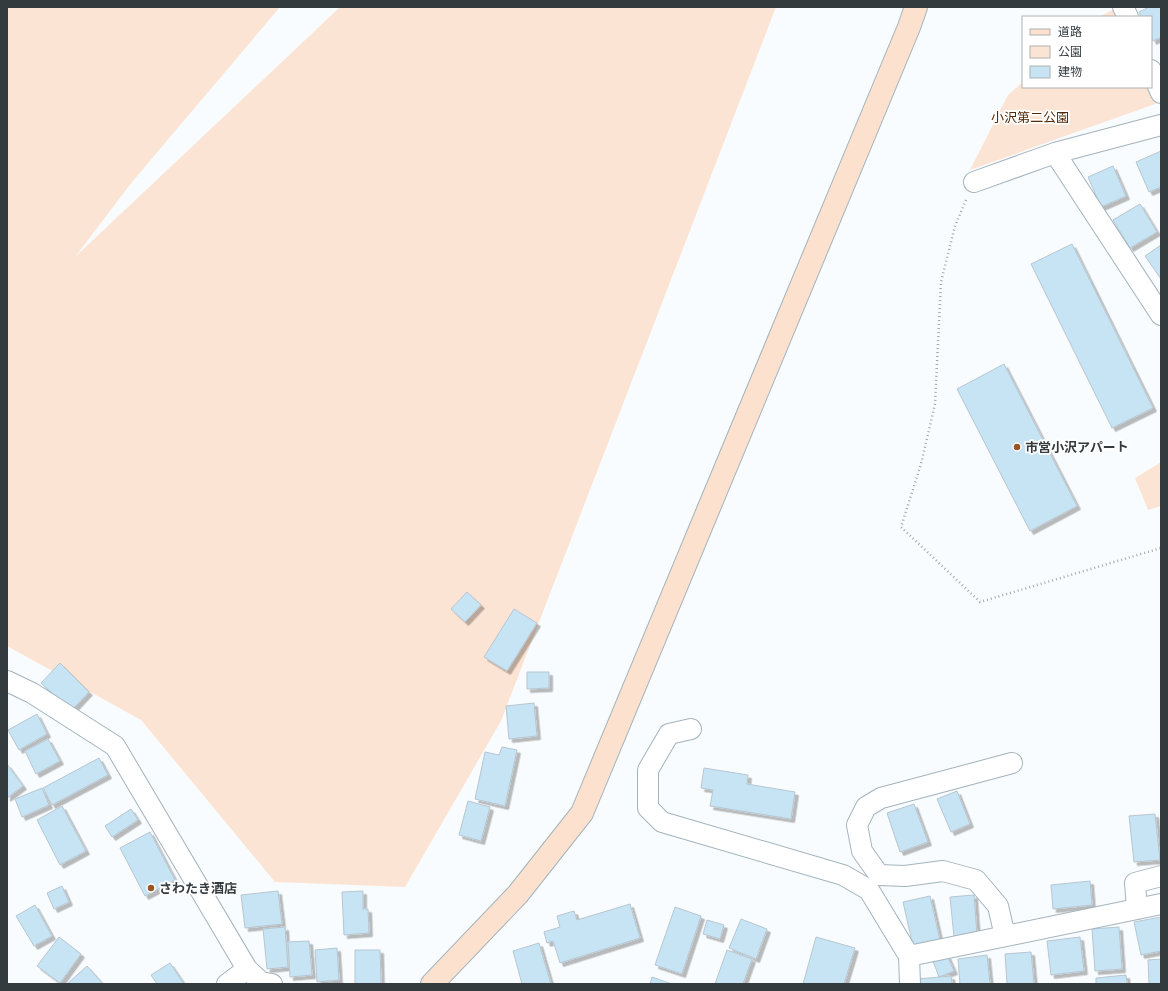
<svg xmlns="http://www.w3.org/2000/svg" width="1168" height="991" font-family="Barlow,'Noto Sans JP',sans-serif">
  <defs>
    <filter id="shadow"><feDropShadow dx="3.5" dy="3.5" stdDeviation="0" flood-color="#0004"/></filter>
  </defs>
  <rect width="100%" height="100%" fill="#f9fcfe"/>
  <path fill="#fce4d5" d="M 7,7 L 280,7 L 132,182 L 75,257 L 340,7 L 776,7 L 501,721 L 405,887 L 275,882 L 141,720 L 7,646 Z
    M 1116,8 L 1120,17 L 1099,17 L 1101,16 Z
    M 1023,82 L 1023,87 L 1151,87 L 1158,93 L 1158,103 L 970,170 L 1008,95 Z
    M 1161,462 L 1161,506 L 1148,510 L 1135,478 Z"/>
  <path fill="#c7e4f5" stroke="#b6c6d0" filter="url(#shadow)" d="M 1149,7 L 1161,7 L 1161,37 L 1153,41 L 1151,36 L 1151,17 L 1141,17 L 1139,12 Z
    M 1161,151 L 1161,187 L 1149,192 L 1136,162 Z
    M 1113,166 L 1126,196 L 1101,207 L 1088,177 Z
    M 1140,204 L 1157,232 L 1130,248 L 1113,220 Z
    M 1072,244 L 1153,408 L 1112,428 L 1031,264 Z
    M 1161,245 L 1161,279 L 1145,256 Z
    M 1004,364 L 1077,506 L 1030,531 L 957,389 Z
    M 467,592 L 481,605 L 465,622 L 451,609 Z
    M 514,609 L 537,623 L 507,671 L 484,657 Z
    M 60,663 L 89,692 L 71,711 L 41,683 Z
    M 527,672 L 549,672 L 549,688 L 527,689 Z
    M 534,703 L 537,736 L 509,739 L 506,706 Z
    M 37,714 L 47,734 L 19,750 L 8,730 Z
    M 48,739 L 60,761 L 36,774 L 25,751 Z
    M 502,747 L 517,750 L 505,806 L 475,799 L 485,752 L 499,755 Z
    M 99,758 L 108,775 L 52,805 L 43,788 Z
    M 7,764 L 23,786 L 7,798 Z
    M 704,768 L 748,775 L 747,784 L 795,792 L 791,819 L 710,806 L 713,790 L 701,788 Z
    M 42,788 L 49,805 L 22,817 L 15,799 Z
    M 957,791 L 970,824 L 951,832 L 937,799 Z
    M 468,801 L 490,807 L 481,841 L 459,835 Z
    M 914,804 L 928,842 L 900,852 L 887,813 Z
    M 62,806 L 86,851 L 60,865 L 37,820 Z
    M 131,809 L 138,820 L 112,837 L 105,826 Z
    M 1155,814 L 1160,860 L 1134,862 L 1129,816 Z
    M 150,832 L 175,880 L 145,896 L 120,848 Z
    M 1090,881 L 1092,905 L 1053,909 L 1051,885 Z
    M 62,886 L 69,902 L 54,909 L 47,893 Z
    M 278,891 L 282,924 L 245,928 L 241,895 Z
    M 363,891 L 363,909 L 368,909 L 369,933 L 344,935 L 342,892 Z
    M 974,895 L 977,935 L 954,937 L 950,897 Z
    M 930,896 L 940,940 L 913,946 L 903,902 Z
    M 630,904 L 640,938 L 560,963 L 553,941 L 547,943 L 544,932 L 560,927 L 557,916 L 574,911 L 577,920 Z
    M 35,905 L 52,936 L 34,946 L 16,916 Z
    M 675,907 L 701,916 L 682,974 L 655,965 Z
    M 1161,917 L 1161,951 L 1141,955 L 1134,922 Z
    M 741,919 L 767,929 L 756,959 L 729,948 Z
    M 707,920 L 724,925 L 720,939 L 703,934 Z
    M 285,927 L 288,967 L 267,969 L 263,929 Z
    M 1119,927 L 1122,969 L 1095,971 L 1092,929 Z
    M 59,937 L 81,954 L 60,983 L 37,966 Z
    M 816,937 L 855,948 L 844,984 L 803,984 Z
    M 1080,937 L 1084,971 L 1051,975 L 1047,941 Z
    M 309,941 L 312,975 L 290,977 L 288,942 Z
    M 539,943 L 551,984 L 522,984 L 513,951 Z
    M 337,948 L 339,980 L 317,982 L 315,950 Z
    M 355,950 L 380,950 L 381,984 L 355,984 Z
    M 727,950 L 752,959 L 743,984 L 715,984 Z
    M 1031,952 L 1034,984 L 1007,984 L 1005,954 Z
    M 947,955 L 954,971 L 939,977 L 933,961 Z
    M 987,955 L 990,984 L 960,984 L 958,959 Z
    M 1161,959 L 1161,984 L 1149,984 L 1148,960 Z
    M 170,963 L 184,984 L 157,984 L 151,975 Z
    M 87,966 L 103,984 L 67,984 Z
    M 1126,975 L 1127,984 L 1096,984 L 1096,978 Z
    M 951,976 L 952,984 L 918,984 L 917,979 Z
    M 652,977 L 672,984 L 650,984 Z"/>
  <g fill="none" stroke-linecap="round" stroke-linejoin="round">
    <defs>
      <path id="street" d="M 1123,7 L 1128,17
        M 1151,70 L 1161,93
        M 1055,153 L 1161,315
        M 974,182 L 1055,153 L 1161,125
        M 7,681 L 32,693 L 115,746 L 247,969 L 261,982 L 272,984
        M 691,729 L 669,734 L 648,770 L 648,808 L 662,822 L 843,875 L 869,890 L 909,956
        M 1137,909 L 1135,883 L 1161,876
        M 1005,936 L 998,906 L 976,880 L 943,871 L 905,876 L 879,875 L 862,851 L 857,825 L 866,807 L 881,798 L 1012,763
        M 227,984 L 247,969
        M 910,984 L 909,956 L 1161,904"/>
      <path id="secondary" d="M 432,984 L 518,894 L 582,813 L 909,27 L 916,7"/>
    </defs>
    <use href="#street" stroke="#a3b3bd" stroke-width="22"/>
    <use href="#secondary" stroke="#a3b3bd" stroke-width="24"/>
    <path stroke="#a5a9ac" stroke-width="2.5" stroke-dasharray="1 3" stroke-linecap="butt" d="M 966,200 L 955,226 L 941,282 L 935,404 L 921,464 L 901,527 L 980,602 L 1161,548"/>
    <use href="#street" stroke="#fff" stroke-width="20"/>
    <use href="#secondary" stroke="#fce1cf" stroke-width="22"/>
  </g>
  <g fill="#985624" stroke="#fff" stroke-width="1.5">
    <circle cx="1017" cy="447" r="4"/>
    <circle cx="151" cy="888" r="4"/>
  </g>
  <g text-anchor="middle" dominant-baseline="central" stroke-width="3.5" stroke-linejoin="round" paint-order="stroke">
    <g font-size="13" fill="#532907" stroke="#fff">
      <text x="1030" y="117">小沢第二公園</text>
    </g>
    <g font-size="13" font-weight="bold" fill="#343b3f" stroke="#fff" text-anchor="start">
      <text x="1025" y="447">市営小沢アパート</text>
      <text x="159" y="888">さわたき酒店</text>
    </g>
  </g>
  <rect width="1168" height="991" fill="none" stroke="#343b3f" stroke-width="16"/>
  <rect x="1022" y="16" width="130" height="72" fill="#ffffff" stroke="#aeb1b2"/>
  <rect x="1030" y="29" width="20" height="6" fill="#fce1cf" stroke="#aeb1b2"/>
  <text x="1058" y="36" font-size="12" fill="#343b3f">道路</text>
  <rect x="1030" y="46" width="20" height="12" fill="#fce4d5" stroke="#aeb1b2"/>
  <text x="1058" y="56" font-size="12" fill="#343b3f">公園</text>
  <rect x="1030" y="66" width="20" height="12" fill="#c7e4f5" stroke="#aeb1b2"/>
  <text x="1058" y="76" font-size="12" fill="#343b3f">建物</text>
</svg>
